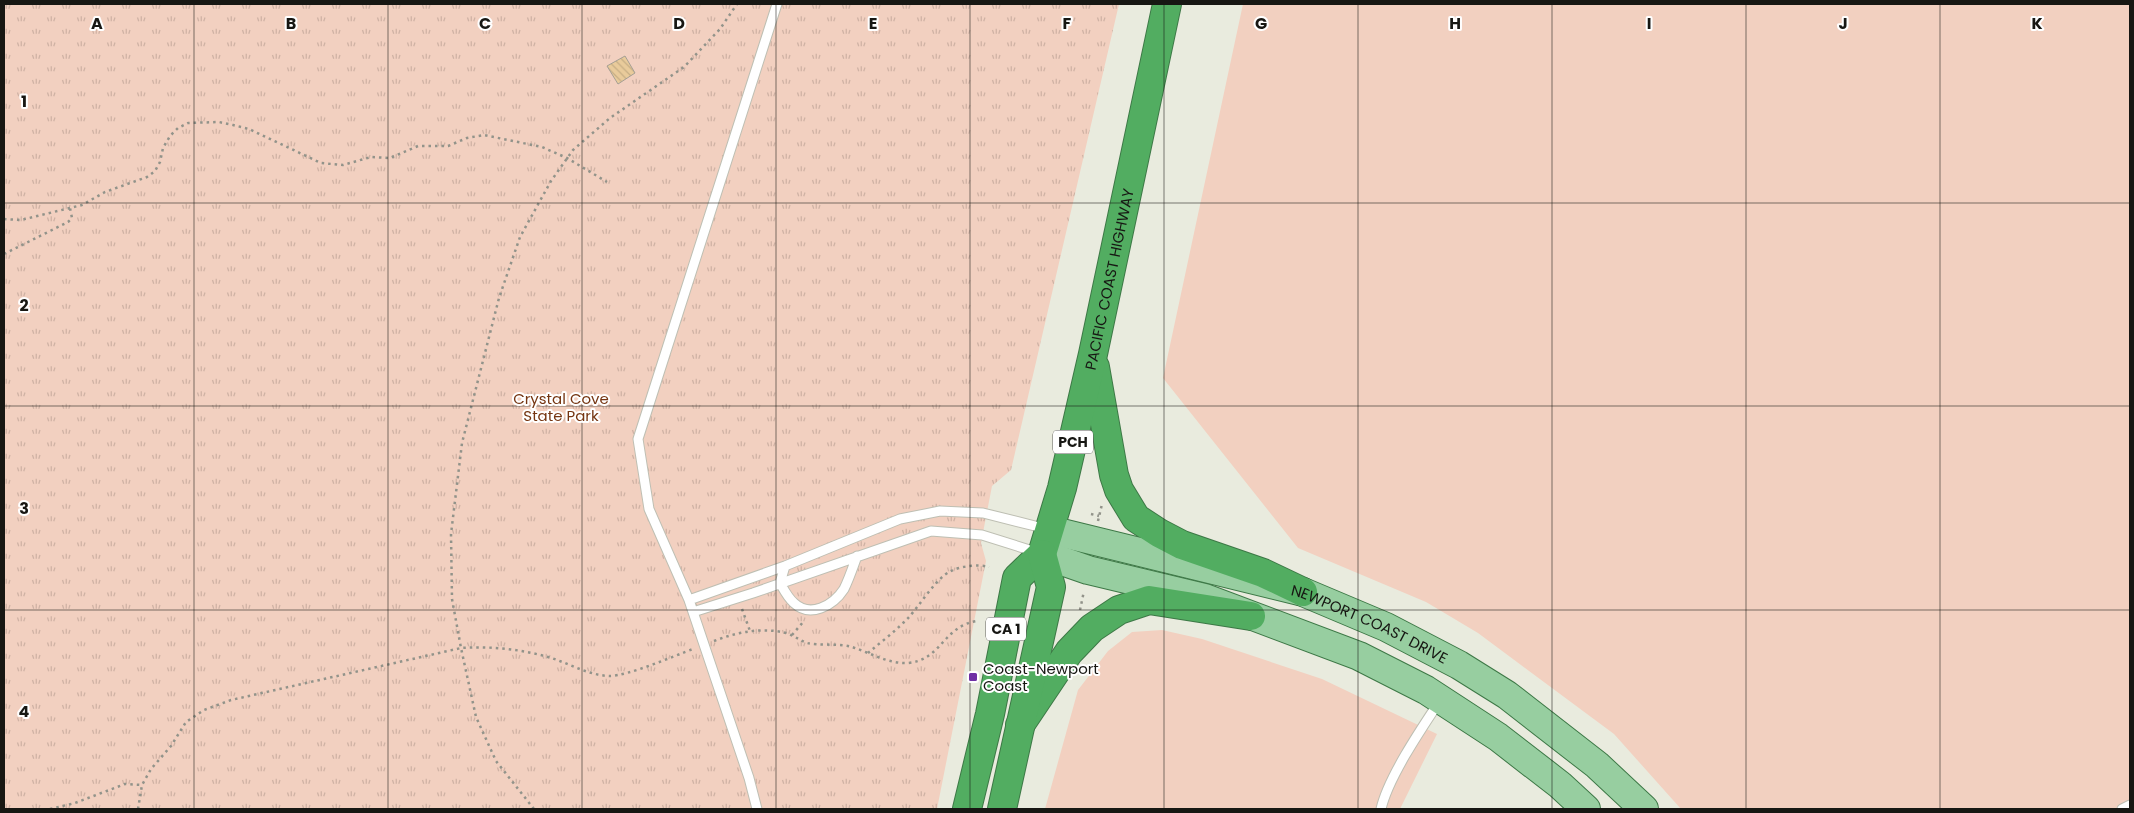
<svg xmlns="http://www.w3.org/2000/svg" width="2134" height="813" font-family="Poppins,sans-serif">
  <defs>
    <pattern id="park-tufts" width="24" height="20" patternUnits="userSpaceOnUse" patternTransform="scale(1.25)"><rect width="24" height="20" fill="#f2d0c0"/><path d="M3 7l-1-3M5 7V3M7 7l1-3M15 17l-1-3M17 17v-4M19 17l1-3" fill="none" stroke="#cfb2a4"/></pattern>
    <pattern id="building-back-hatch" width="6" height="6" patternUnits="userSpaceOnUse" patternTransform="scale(1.25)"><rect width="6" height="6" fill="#e9cb9b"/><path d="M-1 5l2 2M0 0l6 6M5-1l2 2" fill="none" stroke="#c7ae85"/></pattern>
  </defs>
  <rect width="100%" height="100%" fill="#e9ebde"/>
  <path fill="#f2d0c0" d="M 1243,4 L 2130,4 L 2130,805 L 2118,809 L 1681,809 L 1614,734 L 1478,633 L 1426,602 L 1298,548 L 1163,378 Z
    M 1162,630 L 1202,639 L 1322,679 L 1437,734 L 1400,809 L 1045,809 L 1078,690 L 1108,651 L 1132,632 Z"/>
  <path fill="url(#park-tufts)" d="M 4,4 L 1119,4 L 1011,470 L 992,486 L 981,543 L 986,561 L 937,809 L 4,809 Z"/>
  <path fill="url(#building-back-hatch)" stroke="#a59f94" d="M 625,56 L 635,73 L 618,84 L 607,66 Z"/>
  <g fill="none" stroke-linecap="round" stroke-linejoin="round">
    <defs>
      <path id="lane" d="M 785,566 L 780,583 C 784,590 788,598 794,603 C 810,618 833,606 844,589 C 849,579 853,567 857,556
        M 689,600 L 785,566 L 900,519 L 940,511 L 983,513 L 1047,529
        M 693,612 L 753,593 L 931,531 L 982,535 L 1036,552
        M 757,809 L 749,778 L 689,600 L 649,509 L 638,439 L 777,4
        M 1381,809 C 1388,778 1421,729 1439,702
        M 2122,809 L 2130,805"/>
      <g id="primary">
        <path id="s1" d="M 1050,530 L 1303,592 L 1386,627 L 1459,665 L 1507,695 L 1597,765 L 1644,809"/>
        <path d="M 1042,554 L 1088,570 L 1205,598 L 1359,656 L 1426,690 L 1498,737 L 1560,785 L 1586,809"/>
      </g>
      <g id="highway">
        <path d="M 1095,367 L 1114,475 L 1119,490 L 1136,518 L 1159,533 L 1182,545 L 1263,573 L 1303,592"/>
        <path d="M 1020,725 L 1069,652 L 1092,628 L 1119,610 L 1149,600 L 1251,616"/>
        <path id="s2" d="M 967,809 L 990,714 L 1017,578 L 1042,554 L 1062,488 L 1093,354 L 1167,4"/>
        <path d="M 1002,809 L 1051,587 L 1042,554"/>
      </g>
    </defs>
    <use href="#lane" stroke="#bebfb3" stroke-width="11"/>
    <use href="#primary" stroke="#3d7846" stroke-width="30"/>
    <use href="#highway" stroke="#3d7846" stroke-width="30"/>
    <path stroke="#92938a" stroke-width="2.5" stroke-dasharray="2.5 4" stroke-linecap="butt" d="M 4,219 L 21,220 L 82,205 L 105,192 L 147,177 L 155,171 L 160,162 L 163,148 L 170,136 L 178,128 L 188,123 L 219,122 L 233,125 L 249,129 L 321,163 L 343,165 L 371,157 L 390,158 L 418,146 L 448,146 L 467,138 L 484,135 L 542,147 L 567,158 L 607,182
      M 4,254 L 68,222 L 72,218 L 70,208
      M 1091,514 L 1099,516
      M 1098,521 L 1102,504
      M 742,609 L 750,631
      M 1080,610 L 1084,591
      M 792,635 L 804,621
      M 714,641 C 737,632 762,627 786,633 C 793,635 799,640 807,643 C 819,646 838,643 852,647 C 871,653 888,664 908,663 C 942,660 943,626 977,621
      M 868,653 C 881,642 897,630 909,617 C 920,605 937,577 951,571 C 961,566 979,564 989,567
      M 50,809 L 75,803 L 125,784 L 142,785
      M 138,809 L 142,785 L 151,769 L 171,746 L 186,722 L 204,710 L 231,700 L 461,648 C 490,646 520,649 548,657 C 569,663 587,675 609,676 C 628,676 674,656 693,649
      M 534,809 L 496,761 L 476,717 L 461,648 L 452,599 L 451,534 L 462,443 L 499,298 L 520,237 L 551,181 L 573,150 L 610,118 L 684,67 L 720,29 L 737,4"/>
    <use href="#lane" stroke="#fff" stroke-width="9"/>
    <use href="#primary" stroke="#97cea0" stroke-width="28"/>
    <use href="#highway" stroke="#52ad61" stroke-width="28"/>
  </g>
  <path fill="none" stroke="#171713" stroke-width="1" stroke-opacity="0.55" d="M 194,4 L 194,809M 388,4 L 388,809M 582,4 L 582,809M 776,4 L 776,809M 970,4 L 970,809M 1164,4 L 1164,809M 1358,4 L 1358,809M 1552,4 L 1552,809M 1746,4 L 1746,809M 1940,4 L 1940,809M 4,203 L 2130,203M 4,406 L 2130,406M 4,610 L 2130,610"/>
  <rect fill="#6e2fa4" stroke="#fff" stroke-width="2" x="968" y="672" width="10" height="10" rx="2.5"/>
  <g text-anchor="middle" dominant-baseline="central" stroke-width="4" stroke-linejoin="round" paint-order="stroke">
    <g fill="#fff" stroke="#5d5d5a" stroke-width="1">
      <rect x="1053" y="430.5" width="40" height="23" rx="4"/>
      <rect x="986" y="617.5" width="40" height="23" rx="4"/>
    </g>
    <g font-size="14" font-weight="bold" fill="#171713">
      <text x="1073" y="442">PCH</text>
      <text x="1006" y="629">CA 1</text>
    </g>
    <g font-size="15" fill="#171713" stroke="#fff">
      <text stroke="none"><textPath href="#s2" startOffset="554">PACIFIC COAST HIGHWAY</textPath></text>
      <text stroke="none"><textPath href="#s1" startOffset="334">NEWPORT COAST DRIVE</textPath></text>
    </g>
    <g font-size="15" fill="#753511" stroke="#fff">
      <text x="561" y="398">Crystal Cove<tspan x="561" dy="17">State Park</tspan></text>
    </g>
    <g font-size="15" fill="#171713" stroke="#fff" text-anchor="start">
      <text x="983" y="668">Coast-Newport<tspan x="983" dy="17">Coast</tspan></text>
    </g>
  </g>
  <g font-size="16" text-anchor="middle" font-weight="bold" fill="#171713" stroke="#fff" stroke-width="4" stroke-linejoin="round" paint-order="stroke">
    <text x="97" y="29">A</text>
    <text x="291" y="29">B</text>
    <text x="485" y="29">C</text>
    <text x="679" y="29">D</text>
    <text x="873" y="29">E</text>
    <text x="1067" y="29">F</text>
    <text x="1261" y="29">G</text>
    <text x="1455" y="29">H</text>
    <text x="1649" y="29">I</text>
    <text x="1843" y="29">J</text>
    <text x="2037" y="29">K</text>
    <text x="24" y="107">1</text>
    <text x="24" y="311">2</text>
    <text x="24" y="514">3</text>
    <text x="24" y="717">4</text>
  </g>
  <rect width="2134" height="813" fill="none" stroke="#171713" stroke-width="10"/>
</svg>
